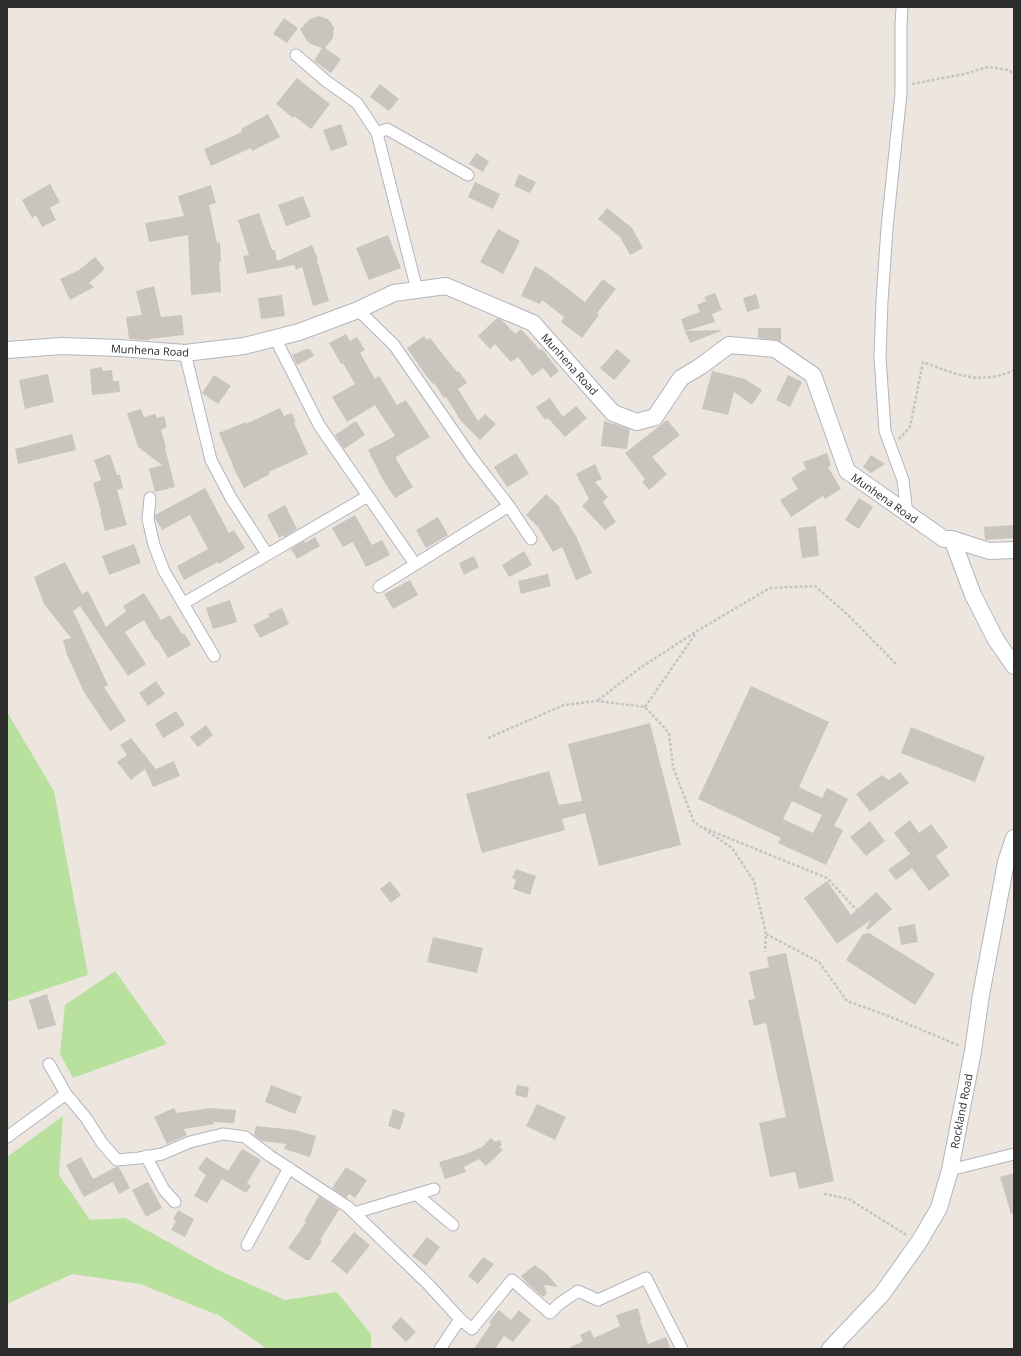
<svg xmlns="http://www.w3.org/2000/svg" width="1021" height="1356" font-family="'Open Sans',sans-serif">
  <rect width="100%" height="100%" fill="#ede6df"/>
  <path fill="#b7e19d" d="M 7,712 L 54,791 L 88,975 L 7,1002 Z
    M 115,971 L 167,1044 L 73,1078 L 60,1054 L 65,1005 Z
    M 63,1116 L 59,1175 L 90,1220 L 125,1218 L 216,1269 L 285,1300 L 337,1292 L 371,1334 L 371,1349 L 267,1349 L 220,1316 L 140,1284 L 72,1274 L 7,1304 L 7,1157 Z"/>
  <path fill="#c9c4bd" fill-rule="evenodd" d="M 319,16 L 328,19 L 334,27 L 333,38 L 325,48 L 341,59 L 331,73 L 314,61 L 322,48 L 311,44 L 307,41 L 300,29 L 310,19 Z
    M 284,18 L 298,28 L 287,43 L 273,34 Z
    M 297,78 L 330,104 L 311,129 L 294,116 L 293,118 L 276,104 Z
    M 380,84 L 399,99 L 389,111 L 370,97 Z
    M 268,114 L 280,137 L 252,151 L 251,148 L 211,166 L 204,149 L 242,132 L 241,129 Z
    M 341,124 L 348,145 L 331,151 L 323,130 Z
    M 476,153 L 489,161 L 483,172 L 469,164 Z
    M 519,174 L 536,182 L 530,193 L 514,186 Z
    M 475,182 L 500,194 L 493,209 L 468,197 Z
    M 50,184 L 60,202 L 50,208 L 56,220 L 42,227 L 36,215 L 32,218 L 22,200 Z
    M 211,185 L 216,203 L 209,205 L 217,243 L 220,242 L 221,262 L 219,262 L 221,292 L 191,295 L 188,235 L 149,242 L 145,223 L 184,216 L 178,196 Z
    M 303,196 L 311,217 L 286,226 L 278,205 Z
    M 607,208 L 632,228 L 643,248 L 630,255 L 620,237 L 598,219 Z
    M 259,213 L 272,250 L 275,250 L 277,261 L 312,245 L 318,259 L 317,260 L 329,301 L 313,306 L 302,267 L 296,270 L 294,265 L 247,274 L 243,256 L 249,255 L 238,220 Z
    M 498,229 L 520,241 L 503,274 L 480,262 Z
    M 388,235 L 401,268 L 369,280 L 356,248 Z
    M 95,257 L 105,269 L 89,283 L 94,287 L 70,300 L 60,279 L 79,270 Z
    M 535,266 L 547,273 L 585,302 L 603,279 L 616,289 L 597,313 L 599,315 L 582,338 L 561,322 L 564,317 L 542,300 L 540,304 L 521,296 Z
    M 154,286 L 161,317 L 182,315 L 184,335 L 149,339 L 150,340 L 146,340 L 129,339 L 126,317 L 142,315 L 136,291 Z
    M 715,293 L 722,310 L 712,314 L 715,322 L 685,331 L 681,319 L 700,312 L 697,305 L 706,301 L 704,297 Z
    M 756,294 L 760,308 L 747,312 L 743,298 Z
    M 282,295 L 285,316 L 261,319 L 258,298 Z
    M 497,318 L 502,320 L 515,334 L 521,329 L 540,350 L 542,349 L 559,371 L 551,378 L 543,368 L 532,376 L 518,357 L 511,362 L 495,344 L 490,349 L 478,336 Z
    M 758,328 L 781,328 L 781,342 L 776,340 L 758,338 Z
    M 721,330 L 721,331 L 690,343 L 685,331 Z
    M 346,334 L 350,341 L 357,337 L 365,350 L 360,353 L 375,379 L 379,376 L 397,405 L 406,400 L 430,437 L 396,457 L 396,459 L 413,487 L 395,498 L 383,480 L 368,450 L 395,436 L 375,405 L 347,422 L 332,397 L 355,384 L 343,363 L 341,364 L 329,343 Z
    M 424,336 L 427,340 L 430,338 L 457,372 L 459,371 L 467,383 L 458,389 L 478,421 L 485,414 L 496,424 L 480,440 L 461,421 L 446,397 L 444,398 L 434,383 L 433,384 L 424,373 L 407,348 Z
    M 306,349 L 310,349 L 314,356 L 297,365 L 292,355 Z
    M 617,349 L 631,361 L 614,380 L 600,368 Z
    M 102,367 L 102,371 L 112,370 L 113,381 L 119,381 L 120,392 L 92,395 L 90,369 Z
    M 712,371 L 745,379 L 762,390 L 752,405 L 734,392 L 728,415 L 702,409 Z
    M 48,374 L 54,402 L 25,409 L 19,380 Z
    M 214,375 L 231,386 L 218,404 L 202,393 Z
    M 788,375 L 802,382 L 790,407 L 776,400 Z
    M 550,398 L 563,417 L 576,406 L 587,418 L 565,437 L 548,418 L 545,420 L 536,407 Z
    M 280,408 L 284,416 L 292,413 L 296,422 L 294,423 L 308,454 L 269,472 L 270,474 L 244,488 L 232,465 L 233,465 L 219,433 L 246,422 L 246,424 Z
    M 141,409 L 144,417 L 155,414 L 157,418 L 164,416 L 167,427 L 161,430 L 166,447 L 165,448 L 175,487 L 155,492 L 149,469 L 162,465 L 138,447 L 127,413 Z
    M 667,420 L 680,435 L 652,457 L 667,474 L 649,490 L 642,482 L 645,479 L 625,453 Z
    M 356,421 L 365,435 L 344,449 L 335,435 Z
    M 604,421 L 630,429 L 627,449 L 601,446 Z
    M 72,434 L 76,450 L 18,464 L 15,449 Z
    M 516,453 L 529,474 L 507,487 L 494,467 Z
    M 827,453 L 831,465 L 828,467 L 841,489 L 825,499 L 823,496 L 791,517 L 780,500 L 798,489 L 791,478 L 806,469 L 803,462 Z
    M 110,454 L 117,475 L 120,475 L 123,488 L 117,490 L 127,525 L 105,531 L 100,512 L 101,512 L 93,483 L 101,480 L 94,460 Z
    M 871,455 L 885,464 L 871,473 L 863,467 Z
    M 595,464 L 602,479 L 595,482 L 608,497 L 603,502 L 616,522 L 605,530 L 582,506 L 589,499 L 576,474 Z
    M 205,488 L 229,533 L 234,530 L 245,548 L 219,564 L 218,562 L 184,580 L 177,566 L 208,549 L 190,515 L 162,530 L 155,518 L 155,515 Z
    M 546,494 L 560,507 L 559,508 L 576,536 L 592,573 L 576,580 L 562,547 L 553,552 L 538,527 L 526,515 Z
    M 859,498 L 873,507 L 859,529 L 845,520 Z
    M 285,505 L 297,529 L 284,537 L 283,535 L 279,538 L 267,515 Z
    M 355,515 L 372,545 L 382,540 L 390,555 L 366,567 L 353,542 L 343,547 L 332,528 Z
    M 438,517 L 448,535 L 426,548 L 416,530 Z
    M 1014,525 L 1014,538 L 985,540 L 984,527 Z
    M 816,526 L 819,556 L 802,558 L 798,528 Z
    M 315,537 L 320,546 L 297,559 L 291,549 L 304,541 L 305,543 Z
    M 134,544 L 141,563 L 109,575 L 102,556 Z
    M 524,551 L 532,565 L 509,577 L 502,565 Z
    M 474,556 L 479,567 L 464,575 L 459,563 Z
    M 65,562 L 82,594 L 88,591 L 106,627 L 126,611 L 123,606 L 144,593 L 161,620 L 170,615 L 182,634 L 184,633 L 191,645 L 168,658 L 157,640 L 156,641 L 144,620 L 125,632 L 146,664 L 128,676 L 80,606 L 73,611 L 108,685 L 104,687 L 126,721 L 110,731 L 84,692 L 67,655 L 63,640 L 71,638 L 44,604 L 34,577 Z
    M 548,574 L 551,586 L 521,594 L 518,581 Z
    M 410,580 L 418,595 L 393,609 L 384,594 Z
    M 230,600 L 237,622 L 213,629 L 206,608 Z
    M 282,608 L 289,624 L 260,638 L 253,625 L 269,617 L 268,614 Z
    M 156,681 L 165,694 L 148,706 L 139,693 Z
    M 751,686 L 829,722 L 799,787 L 822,798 L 827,788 L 848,799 L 834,826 L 843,830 L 826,865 L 778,843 L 781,838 L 698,799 ZM 792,801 L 822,815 L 813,833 L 783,819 Z
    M 176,711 L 185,725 L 163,738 L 155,724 Z
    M 650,723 L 681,845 L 599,866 L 585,813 L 562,819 L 565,830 L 482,853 L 466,794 L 549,771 L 559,805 L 582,801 L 568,744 Z
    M 206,725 L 213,735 L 198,747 L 190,737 Z
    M 911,727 L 985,757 L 975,782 L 901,753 Z
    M 131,738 L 156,769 L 174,761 L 180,776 L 153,787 L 145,769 L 131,780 L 117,762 L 127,755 L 120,745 Z
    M 900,772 L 909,783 L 870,812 L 856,794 L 882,775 L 889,780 Z
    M 910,820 L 919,833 L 931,824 L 948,847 L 936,856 L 950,875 L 929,891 L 912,868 L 896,880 L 888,870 L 910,854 L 894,833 Z
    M 870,821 L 885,841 L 866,856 L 850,837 Z
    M 516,869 L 536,876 L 530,895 L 513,889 L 516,880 L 512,878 Z
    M 390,881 L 401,895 L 391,903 L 380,889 Z
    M 827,881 L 851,915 L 876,892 L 892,909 L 868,930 L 866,928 L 871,920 L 837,944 L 804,898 Z
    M 915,924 L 918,942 L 901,945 L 898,927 Z
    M 869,933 L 935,974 L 915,1005 L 846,960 L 863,934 Z
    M 433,937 L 483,948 L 477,973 L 427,962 Z
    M 786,953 L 834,1181 L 799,1189 L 795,1172 L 770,1177 L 759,1123 L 786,1117 L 766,1023 L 754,1026 L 748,1000 L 755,999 L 749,972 L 769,967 L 767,957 Z
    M 47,994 L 56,1025 L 38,1030 L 29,1000 Z
    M 271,1085 L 302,1097 L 295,1114 L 265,1102 Z
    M 517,1085 L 529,1087 L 527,1098 L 515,1095 Z
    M 537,1104 L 566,1117 L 555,1140 L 526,1126 Z
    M 174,1108 L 177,1113 L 211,1108 L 236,1110 L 234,1123 L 214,1122 L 214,1124 L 184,1129 L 187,1135 L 167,1144 L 154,1117 Z
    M 393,1109 L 405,1113 L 400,1130 L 388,1126 Z
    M 256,1126 L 295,1130 L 316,1136 L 310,1157 L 284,1149 L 286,1144 L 262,1141 L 254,1135 Z
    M 491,1138 L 495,1142 L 500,1140 L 502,1145 L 499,1147 L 503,1150 L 486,1166 L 479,1159 L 464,1167 L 466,1172 L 445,1179 L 439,1162 L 466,1154 L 482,1147 Z
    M 242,1149 L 261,1160 L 247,1183 L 251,1186 L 246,1193 L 222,1179 L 207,1203 L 194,1196 L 206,1175 L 198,1169 L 206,1157 L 228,1171 Z
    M 81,1157 L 93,1179 L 116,1167 L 119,1167 L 130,1188 L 119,1194 L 113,1182 L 84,1197 L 66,1165 Z
    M 346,1167 L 367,1180 L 355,1198 L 349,1194 L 346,1198 L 332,1188 Z
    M 1014,1173 L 1014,1213 L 1011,1214 L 1000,1177 Z
    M 148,1182 L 162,1208 L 146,1217 L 132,1190 Z
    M 319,1196 L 339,1210 L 320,1240 L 322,1241 L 310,1260 L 306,1260 L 288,1248 L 306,1222 L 304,1221 Z
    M 178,1210 L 194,1219 L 185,1237 L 171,1230 L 176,1221 L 173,1219 Z
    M 354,1232 L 370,1245 L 347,1274 L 331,1261 Z
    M 427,1237 L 440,1247 L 426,1266 L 412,1256 Z
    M 483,1257 L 494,1264 L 478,1284 L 468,1276 Z
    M 535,1265 L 547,1274 L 558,1287 L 544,1285 L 547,1294 L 543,1297 L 528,1284 L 521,1276 Z
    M 638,1308 L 641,1319 L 640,1320 L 648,1344 L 666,1337 L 671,1349 L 567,1349 L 583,1341 L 580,1335 L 590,1330 L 594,1338 L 620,1326 L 616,1315 Z
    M 499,1310 L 511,1320 L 519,1310 L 531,1320 L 513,1342 L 504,1336 L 495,1349 L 474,1349 L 491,1324 L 489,1322 Z
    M 401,1317 L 416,1332 L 406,1342 L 391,1327 Z"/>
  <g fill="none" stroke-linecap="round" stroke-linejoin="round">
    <defs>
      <path id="street" d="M 902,7 L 901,25 L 901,93 L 887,228 L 882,301 L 880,357 L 885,431 L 903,480 L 907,514
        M 296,55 L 326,81 L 357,103 L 377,133 L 387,129 L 468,175
        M 377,133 L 417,290
        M 358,310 L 394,345 L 472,458 L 509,506 L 531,539
        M 275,338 L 319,425 L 415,564
        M 185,353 L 211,460 L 231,498 L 267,554
        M 150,498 L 148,519 L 154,545 L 164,571 L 214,656
        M 379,587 L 509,506
        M 184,603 L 368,496
        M 66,1094 L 86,1118 L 102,1143 L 117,1160 L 139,1158 L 162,1154 L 190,1142 L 223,1134 L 245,1137 L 270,1156 L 348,1207 L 427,1283 L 460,1319 L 440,1349
        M 7,1137 L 66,1094 L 49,1064
        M 146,1156 L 164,1190 L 175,1202
        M 950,1170 L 1014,1154
        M 417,1195 L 453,1225
        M 354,1213 L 434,1189
        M 247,1245 L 289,1168
        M 460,1319 L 472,1329 L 512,1280 L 550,1313 L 559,1304 L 578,1291 L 598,1300 L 646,1278 L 682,1349"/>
      <path id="secondary" d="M 7,350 L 62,346 L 120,348 L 185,353 L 244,346 L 299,332 L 358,310 L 394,293 L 446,286 L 533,323 L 613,413 L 637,422 L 655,417 L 681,378 L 701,366 L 729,345 L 775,349 L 813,375 L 847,471 L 944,539 L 952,539 L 989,551 L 1014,550
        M 952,539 L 973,595 L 996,640 L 1014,666
        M 830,1349 L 882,1294 L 919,1242 L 939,1208 L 950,1170 L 973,1051 L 981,995 L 1006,862 L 1014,838"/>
    </defs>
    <use href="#street" stroke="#b2b5bf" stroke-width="13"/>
    <use href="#secondary" stroke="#b2b5bf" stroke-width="18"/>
    <path stroke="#c4c4c4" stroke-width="2.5" stroke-dasharray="3 2" stroke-linecap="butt" d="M 912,84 L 964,74 L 988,67 L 1008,70 L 1014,74
      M 899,439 L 910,427 L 923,362 C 955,374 981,386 1014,370
      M 598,700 L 640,668 L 697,631 L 770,588 L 815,586 L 849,616 L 896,664
      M 645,707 L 696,633
      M 488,738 L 564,705 L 597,701 L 645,707 L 669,733 L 673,767 L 694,822 L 732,848 L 754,881 L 766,934 L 765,952
      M 704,828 L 827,878 L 866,920
      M 766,934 L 819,962 L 847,1001 L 891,1017 L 960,1046
      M 824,1194 L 849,1199 L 908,1236"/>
    <use href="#street" stroke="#fff" stroke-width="11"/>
    <use href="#secondary" stroke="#fff" stroke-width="16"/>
  </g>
  <g text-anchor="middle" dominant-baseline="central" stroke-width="3" stroke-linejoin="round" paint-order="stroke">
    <g font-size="11" fill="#2c2c2c" stroke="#fff">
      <text transform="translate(150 350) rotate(3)">Munhena Road</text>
      <text transform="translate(570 364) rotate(48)">Munhena Road</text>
      <text transform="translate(885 498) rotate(35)">Munhena Road</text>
      <text transform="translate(961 1111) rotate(-79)">Rockland Road</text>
    </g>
  </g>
  <rect width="1021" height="1356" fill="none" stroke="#2c2c2c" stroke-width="16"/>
</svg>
